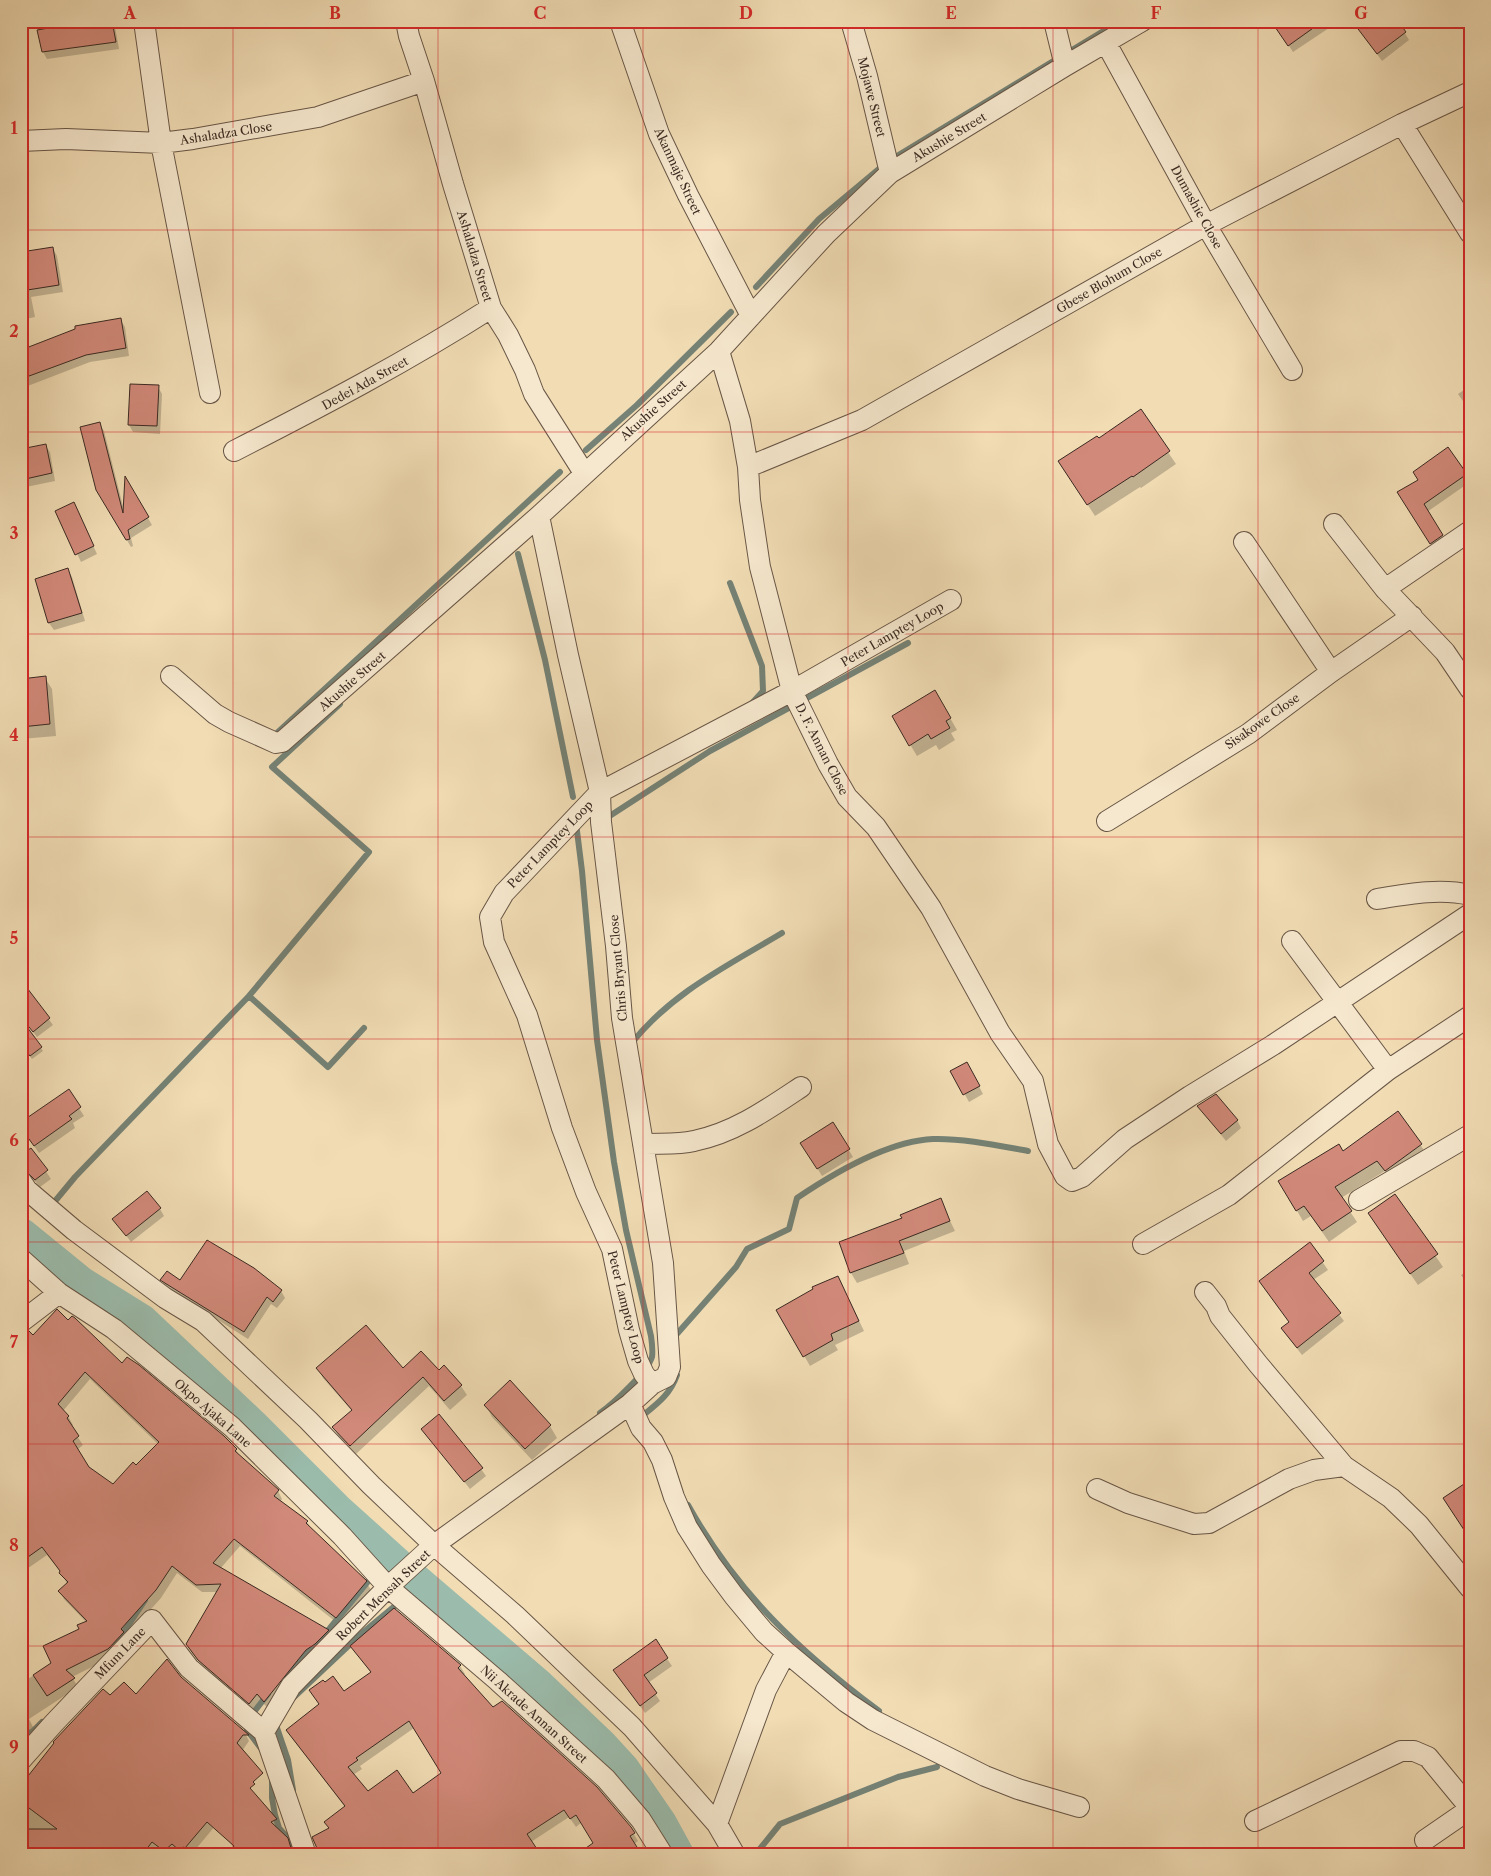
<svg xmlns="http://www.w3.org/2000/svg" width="1491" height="1876" font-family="'Libre Caslon Text',serif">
  <rect width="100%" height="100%" fill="#f1dcb4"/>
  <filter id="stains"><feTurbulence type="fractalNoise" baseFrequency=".004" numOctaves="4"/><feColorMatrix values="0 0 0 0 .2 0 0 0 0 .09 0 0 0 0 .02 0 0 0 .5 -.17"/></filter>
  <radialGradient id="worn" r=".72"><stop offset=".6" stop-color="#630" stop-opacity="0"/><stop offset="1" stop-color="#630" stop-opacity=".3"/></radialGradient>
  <path fill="#0003" fill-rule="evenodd" d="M 111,21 L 115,27 L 119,49 L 47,59 L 43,52 Z
    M 1274,21 L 1338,22 L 1293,52 L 1278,29 Z
    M 1355,24 L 1405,33 L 1409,40 L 1382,61 Z
    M 53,249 L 57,256 L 63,292 L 31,297 L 35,317 L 21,320 L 21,257 Z
    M 120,319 L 125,327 L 129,356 L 90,362 L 25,387 L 21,381 L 21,351 Z
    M 1470,386 L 1470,411 L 1458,394 Z
    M 158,387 L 162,394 L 160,434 L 133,432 L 129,425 Z
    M 1140,411 L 1176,464 L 1141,488 L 1140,487 L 1095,516 L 1067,473 L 1099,440 Z
    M 99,423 L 104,431 L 124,510 L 126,481 L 152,525 L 131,538 L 133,546 L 131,547 L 97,490 Z
    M 45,445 L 50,452 L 55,481 L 21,488 L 21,450 Z
    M 1466,474 L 1470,482 L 1427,512 L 1447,543 L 1435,551 L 1399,493 Z
    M 57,511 L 77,511 L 97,554 L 81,562 Z
    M 68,570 L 72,577 L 85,621 L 54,630 L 49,623 L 37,580 Z
    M 45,678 L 52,689 L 56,736 L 21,739 L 21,680 Z
    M 935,692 L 957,730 L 951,733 L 955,740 L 939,750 L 936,745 L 917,756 L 893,716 Z
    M 21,962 L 29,972 L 21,980 Z
    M 21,982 L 53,1025 L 37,1037 L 21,1017 Z
    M 21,1044 L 41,1048 L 43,1051 L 32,1059 Z
    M 952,1071 L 971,1071 L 983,1094 L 969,1102 Z
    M 68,1091 L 84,1116 L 73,1123 L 75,1128 L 39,1153 L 24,1132 Z
    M 1198,1106 L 1237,1120 L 1241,1128 L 1226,1141 Z
    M 1398,1112 L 1428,1156 L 1392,1181 L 1385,1171 L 1341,1198 L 1357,1222 L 1329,1242 L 1311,1216 L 1303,1221 L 1280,1182 L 1343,1153 Z
    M 833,1124 L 853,1157 L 822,1176 L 802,1143 Z
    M 31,1149 L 51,1179 L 40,1187 L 36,1182 L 29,1177 L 21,1166 Z
    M 1395,1196 L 1443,1267 L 1418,1285 L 1369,1214 Z
    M 940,1200 L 955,1231 L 904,1251 L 909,1264 L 857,1283 L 851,1273 L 840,1243 L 903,1219 Z
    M 160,1209 L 164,1216 L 131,1242 L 114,1219 Z
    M 1310,1244 L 1328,1270 L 1313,1280 L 1344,1321 L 1302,1355 L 1282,1329 L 1290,1322 Z
    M 1470,1269 L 1470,1288 L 1461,1275 Z
    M 838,1277 L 864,1331 L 835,1345 L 838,1350 L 810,1366 L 778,1310 Z
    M 162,1280 L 281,1291 L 285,1298 L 277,1308 L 271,1304 L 248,1339 L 166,1287 Z
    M 68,1322 L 122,1365 L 223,1437 L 236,1450 L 241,1458 L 278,1491 L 282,1499 L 280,1502 L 307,1522 L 312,1530 L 366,1582 L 371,1590 L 341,1626 L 240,1546 L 220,1569 L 329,1631 L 333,1639 L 269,1709 L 262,1702 L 254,1711 L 204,1668 L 192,1653 L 187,1644 L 218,1592 L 202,1592 L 177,1573 L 161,1598 L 126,1637 L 112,1657 L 72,1677 L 78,1687 L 29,1719 L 37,1735 L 21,1742 L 21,1683 L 53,1664 L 86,1622 L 64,1599 L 60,1591 L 67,1584 L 61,1572 L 47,1555 L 21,1573 L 21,1335 L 33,1337 ZM 90,1379 L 159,1445 L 136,1466 L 113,1485 L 88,1468 L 77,1450 L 83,1445 L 71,1427 L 73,1425 L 68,1416 L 63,1411 Z
    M 444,1367 L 461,1386 L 467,1395 L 450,1410 L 429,1386 L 356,1454 L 339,1437 L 334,1428 L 352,1411 L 323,1378 L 318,1368 L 439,1372 Z
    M 510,1382 L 550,1426 L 557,1438 L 532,1460 L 492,1417 L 486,1405 Z
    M 422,1429 L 481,1469 L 486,1476 L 470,1489 Z
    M 655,1641 L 672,1666 L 648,1683 L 660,1701 L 645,1713 L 619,1677 Z
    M 352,1646 L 460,1666 L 465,1674 L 463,1676 L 493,1709 L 630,1828 L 638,1841 L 634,1844 L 595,1843 L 582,1822 L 576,1827 L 569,1817 L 531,1842 L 330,1829 L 345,1807 L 292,1738 L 344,1693 L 371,1673 ZM 414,1728 L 443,1773 L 412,1794 L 368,1793 L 353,1775 L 362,1769 L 360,1766 Z
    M 180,1678 L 245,1733 L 249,1741 L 242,1751 L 259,1773 L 191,1855 L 21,1855 L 21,1787 L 110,1697 L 136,1696 Z
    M 258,1798 L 276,1820 L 281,1828 L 277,1829 L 287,1839 L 295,1855 L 229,1855 L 234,1848 L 229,1841 Z"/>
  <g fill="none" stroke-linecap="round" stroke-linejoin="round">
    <path stroke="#758275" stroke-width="6" d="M 1144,29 L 1158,21
      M 1072,50 L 1120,21
      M 892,159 L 1055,60
      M 756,287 L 819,219 L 880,168
      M 586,450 L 637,405 L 731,312
      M 518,554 L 545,660 L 573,797
      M 730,583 L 762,666 L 763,691 L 753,702
      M 277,733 L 560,472
      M 605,819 L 710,751 L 908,643
      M 576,823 L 582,871 L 597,1040 L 614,1162 L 626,1230 L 651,1336 C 652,1343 653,1350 652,1357 C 648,1371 613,1404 600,1413
      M 249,996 L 369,852 L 272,767 L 340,704
      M 631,1044 C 671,993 727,966 782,933
      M 56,1200 L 75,1177 L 249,996 L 328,1067 L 364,1028
      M 676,1335 L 736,1267 L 747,1249 L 789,1229 L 797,1198 C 834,1173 888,1141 933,1139 C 962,1138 1000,1146 1028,1151
      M 642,1418 L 641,1417 C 657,1404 670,1395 677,1375
      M 688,1505 C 737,1593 799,1651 879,1711
      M 364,1536 L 370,1557
      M 113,1648 L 145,1600
      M 285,1675 L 330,1628 L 374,1574
      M 293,1698 L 361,1634 L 408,1595 L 406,1575
      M 250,1717 L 268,1694
      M 277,1723 L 277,1728 L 288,1760 L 293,1790
      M 247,1726 L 247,1730 L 263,1751
      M 21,1738 L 33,1731 L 42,1722
      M 272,1779 L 272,1798 L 275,1815 L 279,1828 L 287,1837 L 293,1855
      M 755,1855 L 780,1824 L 898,1777 L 937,1767"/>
    <path stroke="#9bbcac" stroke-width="36" d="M 21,1236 L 80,1284 L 141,1322 L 251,1426 L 335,1510 L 406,1574 L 538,1687 L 599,1745 L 622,1770 L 659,1824 L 676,1855"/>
  </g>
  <path fill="#d18979" stroke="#3b2a22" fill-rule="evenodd" d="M 90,21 L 112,21 L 116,42 L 42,52 L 37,30 Z
    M 1271,21 L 1323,21 L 1288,46 Z
    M 1352,21 L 1398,21 L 1406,32 L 1377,54 Z
    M 53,247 L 59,285 L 21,291 L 21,252 Z
    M 121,318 L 126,348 L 86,355 L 21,379 L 21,350 L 75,329 L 75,326 Z
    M 130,384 L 159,385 L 157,426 L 128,425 Z
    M 1141,409 L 1170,451 L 1133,477 L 1132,476 L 1087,505 L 1058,461 L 1097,436 L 1099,438 Z
    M 100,422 L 123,513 L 125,476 L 149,517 L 128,530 L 130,539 L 126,540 L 96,490 L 80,427 Z
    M 46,444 L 52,473 L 21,480 L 21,449 Z
    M 1448,447 L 1467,474 L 1424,504 L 1443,535 L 1430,544 L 1397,492 L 1418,480 L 1413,472 Z
    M 74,502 L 94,546 L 75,555 L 55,511 Z
    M 68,568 L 82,613 L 48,623 L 35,579 Z
    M 46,676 L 50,724 L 21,727 L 21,679 Z
    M 935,690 L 951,718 L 946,721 L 950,728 L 931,739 L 928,734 L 909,746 L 892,716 Z
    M 21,980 L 50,1018 L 33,1032 L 21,1017 Z
    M 21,1019 L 42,1047 L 30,1056 L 21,1045 Z
    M 967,1062 L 980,1086 L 963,1095 L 950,1071 Z
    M 69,1089 L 81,1107 L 69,1116 L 72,1119 L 34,1146 L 21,1128 L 21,1122 Z
    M 1216,1094 L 1238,1120 L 1221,1134 L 1197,1106 Z
    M 1398,1111 L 1422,1144 L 1385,1171 L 1377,1161 L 1335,1187 L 1352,1211 L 1322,1231 L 1304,1206 L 1296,1211 L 1278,1181 L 1339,1144 L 1343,1151 Z
    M 833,1122 L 850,1149 L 817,1169 L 800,1143 Z
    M 31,1148 L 48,1170 L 35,1180 L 21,1166 L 21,1155 Z
    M 147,1191 L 161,1208 L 126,1236 L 112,1219 Z
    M 1395,1194 L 1438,1254 L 1410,1274 L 1368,1213 Z
    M 941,1198 L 950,1221 L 899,1241 L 904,1253 L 850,1273 L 839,1242 L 902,1218 L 900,1215 Z
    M 207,1240 L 254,1268 L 282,1290 L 273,1302 L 267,1297 L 244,1332 L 160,1280 L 167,1271 L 180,1280 Z
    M 1310,1242 L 1324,1261 L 1309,1273 L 1341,1313 L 1297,1348 L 1281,1328 L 1289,1322 L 1259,1281 Z
    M 838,1276 L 859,1321 L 831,1334 L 833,1340 L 803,1357 L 776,1310 L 813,1289 L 812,1287 Z
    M 57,1309 L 68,1320 L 72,1316 L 75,1318 L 122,1363 L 127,1357 L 139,1365 L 224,1436 L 237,1449 L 235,1451 L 279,1490 L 274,1496 L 308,1521 L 306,1523 L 367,1581 L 336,1618 L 234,1539 L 213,1563 L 329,1630 L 315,1644 L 306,1650 L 264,1702 L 257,1694 L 249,1704 L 198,1660 L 186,1644 L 221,1584 L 196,1585 L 172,1566 L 156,1590 L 121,1629 L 124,1632 L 108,1649 L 66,1670 L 75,1678 L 47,1696 L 33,1675 L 51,1663 L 43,1646 L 79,1629 L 77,1625 L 87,1621 L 58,1591 L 68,1582 L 59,1573 L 60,1571 L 42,1547 L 21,1562 L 21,1334 L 29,1331 L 33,1335 ZM 85,1372 L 159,1442 L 136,1465 L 133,1462 L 113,1484 L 89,1467 L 73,1441 L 79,1436 L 67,1418 L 69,1416 L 58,1404 Z
    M 366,1325 L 403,1368 L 421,1351 L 439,1370 L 444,1365 L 462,1385 L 444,1401 L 423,1377 L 350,1446 L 332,1427 L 352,1410 L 316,1368 Z
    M 510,1380 L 551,1425 L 525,1449 L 484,1405 Z
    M 439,1414 L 483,1468 L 464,1482 L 421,1429 Z
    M 1470,1480 L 1470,1539 L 1443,1498 Z
    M 394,1608 L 461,1665 L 458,1668 L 493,1707 L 502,1701 L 597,1787 L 631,1827 L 635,1833 L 630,1836 L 642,1855 L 576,1855 L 593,1843 L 576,1815 L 570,1819 L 564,1810 L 527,1834 L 541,1855 L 320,1855 L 312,1837 L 329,1828 L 324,1822 L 345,1806 L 286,1730 L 319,1704 L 309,1690 L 323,1680 L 325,1682 L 333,1676 L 344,1691 L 371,1672 L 350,1646 ZM 409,1721 L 441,1773 L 413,1793 L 397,1770 L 368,1791 L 348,1767 L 358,1760 L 356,1758 Z
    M 656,1639 L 668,1658 L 644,1675 L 657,1693 L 640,1706 L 613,1670 Z
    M 167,1659 L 181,1677 L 249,1735 L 243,1735 L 237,1743 L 263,1773 L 253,1782 L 255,1784 L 250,1788 L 277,1819 L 271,1822 L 288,1838 L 293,1855 L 228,1855 L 234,1846 L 207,1822 L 185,1848 L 183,1847 L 180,1851 L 172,1844 L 164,1851 L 152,1842 L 142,1855 L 21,1855 L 21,1829 L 57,1829 L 21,1802 L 21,1785 L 54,1743 L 53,1742 L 103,1689 L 110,1695 L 124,1682 L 136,1694 Z"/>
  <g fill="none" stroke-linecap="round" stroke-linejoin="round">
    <defs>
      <path id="minor" d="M 144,21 L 161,143 L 210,393
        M 406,21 L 409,36 L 424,81 L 453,184 L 491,308 L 508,335 L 525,370 L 534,394 L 584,473
        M 620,21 L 659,134 L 688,195 L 751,316
        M 851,21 L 867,76 L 890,173
        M 1054,21 L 1065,66
        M 1106,43 L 1206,225 L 1292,370
        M 1402,124 L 1470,233
        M 21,141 L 66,139 L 161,143 L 193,139 L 318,117 L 424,81
        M 719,351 L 740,421 L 748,467 L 750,500 L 760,567 L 792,691 L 828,764 L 847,797 L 876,827 L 931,908 L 1000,1033 L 1033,1081 L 1048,1144 L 1065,1176 L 1072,1181 L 1082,1177 L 1125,1139 L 1190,1096 L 1273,1045 L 1470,914
        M 234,451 C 322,406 408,361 491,308
        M 748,467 L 862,420 L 1206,225 L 1402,124 L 1470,92
        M 1334,524 L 1385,589 L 1445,652 L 1470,689
        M 1244,542 L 1331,672
        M 1385,589 L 1470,531
        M 171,676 L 215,714 L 229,722 L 276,743 L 282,742 L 539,516 L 719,351 L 826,234 L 890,173 L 1065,66 L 1142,21
        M 1107,821 L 1248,734 L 1331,672 L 1412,616
        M 1377,899 C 1408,894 1440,888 1470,895
        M 1292,941 L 1388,1070
        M 643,1144 C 659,1143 678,1145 694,1141 C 734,1133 768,1109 801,1087
        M 21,1181 L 27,1190 L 74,1230 L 165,1298 L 203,1321 L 308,1420 L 371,1485 L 434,1545 L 515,1615 L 632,1727 L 717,1824 L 735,1855
        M 1359,1200 L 1470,1135
        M 1143,1244 L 1229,1195 L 1388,1070 L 1470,1016
        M 21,1259 L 59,1293 L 114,1329 L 232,1427 L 342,1536 L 388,1587 L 498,1681 L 606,1779 L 641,1820 L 663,1855
        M 1205,1292 L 1216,1306 L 1220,1316 L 1258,1364 L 1344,1466 L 1391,1498 L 1419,1525 L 1470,1588
        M 21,1322 L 59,1293
        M 652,1384 L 644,1374 L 638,1361 L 629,1330 L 612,1249 L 586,1192 L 562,1128 L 527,1015 L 494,942 L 490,917 L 504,893 L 600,792 L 792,691 L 951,600
        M 630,1404 L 641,1428 L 653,1442 L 662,1460 L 674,1497 L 687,1527 L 711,1565 L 734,1596 L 764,1632 L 786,1652 L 846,1702 L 873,1720 L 985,1776 L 1018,1789 L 1079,1807
        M 1097,1489 L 1128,1503 L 1194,1524 L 1209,1523 L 1289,1479 L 1314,1470 L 1344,1466
        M 21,1760 L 54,1723 L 152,1620 L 189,1668 L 264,1732
        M 1255,1821 L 1401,1751 L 1414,1751 L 1428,1757 L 1470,1808
        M 717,1824 L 766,1690 L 786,1652
        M 1425,1840 L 1470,1809
        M 306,1855 L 264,1732 L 291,1686 L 388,1587 L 434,1545 L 630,1404 L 652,1384 L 666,1377 L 670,1367 L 663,1263 L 622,1018 L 616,946 L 601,822 L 600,792 L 568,655 L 539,516"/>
    </defs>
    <use href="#minor" stroke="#685646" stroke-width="22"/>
    <use href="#minor" stroke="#f6e8ce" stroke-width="20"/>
  </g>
  <path fill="none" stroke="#d62828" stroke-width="1" stroke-opacity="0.55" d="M 233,21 L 233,1855M 438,21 L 438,1855M 643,21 L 643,1855M 848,21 L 848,1855M 1053,21 L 1053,1855M 1258,21 L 1258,1855M 21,230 L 1470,230M 21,432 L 1470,432M 21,634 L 1470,634M 21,837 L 1470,837M 21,1039 L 1470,1039M 21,1242 L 1470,1242M 21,1444 L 1470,1444M 21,1646 L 1470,1646"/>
  <g text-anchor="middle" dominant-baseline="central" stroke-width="4" stroke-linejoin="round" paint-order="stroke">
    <g font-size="12" fill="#3b2a22" stroke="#f6e8ce">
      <text transform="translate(872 97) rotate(76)">Mojawe Street</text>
      <text transform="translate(226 133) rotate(-9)">Ashaladza Close</text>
      <text transform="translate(949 137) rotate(-31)">Akushie Street</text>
      <text transform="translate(678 171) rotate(65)">Akanmaje Street</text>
      <text transform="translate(1197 207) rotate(61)">Dumashie Close</text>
      <text transform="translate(475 256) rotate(73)">Ashaladza Street</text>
      <text transform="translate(1109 280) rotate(-30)">Gbese Blohum Close</text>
      <text transform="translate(365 383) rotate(-29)">Dedei Ada Street</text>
      <text transform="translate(653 410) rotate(-42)">Akushie Street</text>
      <text transform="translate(892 634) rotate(-30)">Peter Lamptey Loop</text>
      <text transform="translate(352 681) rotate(-41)">Akushie Street</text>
      <text transform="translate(1262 721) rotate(-35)">Sisakowe Close</text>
      <text transform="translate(822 749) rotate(63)">D. F. Annan Close</text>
      <text transform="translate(550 844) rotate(-46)">Peter Lamptey Loop</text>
      <text transform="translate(618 968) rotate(-95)">Chris Bryant Close</text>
      <text transform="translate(626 1307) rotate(76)">Peter Lamptey Loop</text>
      <text transform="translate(213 1413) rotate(41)">Okpo Ajaka Lane</text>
      <text transform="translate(383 1595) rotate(-44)">Robert Mensah Street</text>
      <text transform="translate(120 1653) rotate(-46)">Mfum Lane</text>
      <text transform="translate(534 1714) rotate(42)">Nii Akrade Annan Street</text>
    </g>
  </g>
  <rect width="1491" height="1876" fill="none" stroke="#f1dcb4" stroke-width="55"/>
  <rect x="28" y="28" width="1436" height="1820" fill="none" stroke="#d62828" stroke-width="2"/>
  <g font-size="16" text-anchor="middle" font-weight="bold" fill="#d62828">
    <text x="130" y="19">A</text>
    <text x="335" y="19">B</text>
    <text x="540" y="19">C</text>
    <text x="746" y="19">D</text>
    <text x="951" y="19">E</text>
    <text x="1156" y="19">F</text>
    <text x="1361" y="19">G</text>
    <text x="14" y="134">1</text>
    <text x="14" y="337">2</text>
    <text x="14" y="539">3</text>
    <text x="14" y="741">4</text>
    <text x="14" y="944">5</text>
    <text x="14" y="1146">6</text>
    <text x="14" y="1348">7</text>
    <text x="14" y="1551">8</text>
    <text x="14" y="1753">9</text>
  </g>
  <rect width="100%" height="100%" filter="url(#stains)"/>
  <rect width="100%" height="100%" fill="url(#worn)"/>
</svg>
